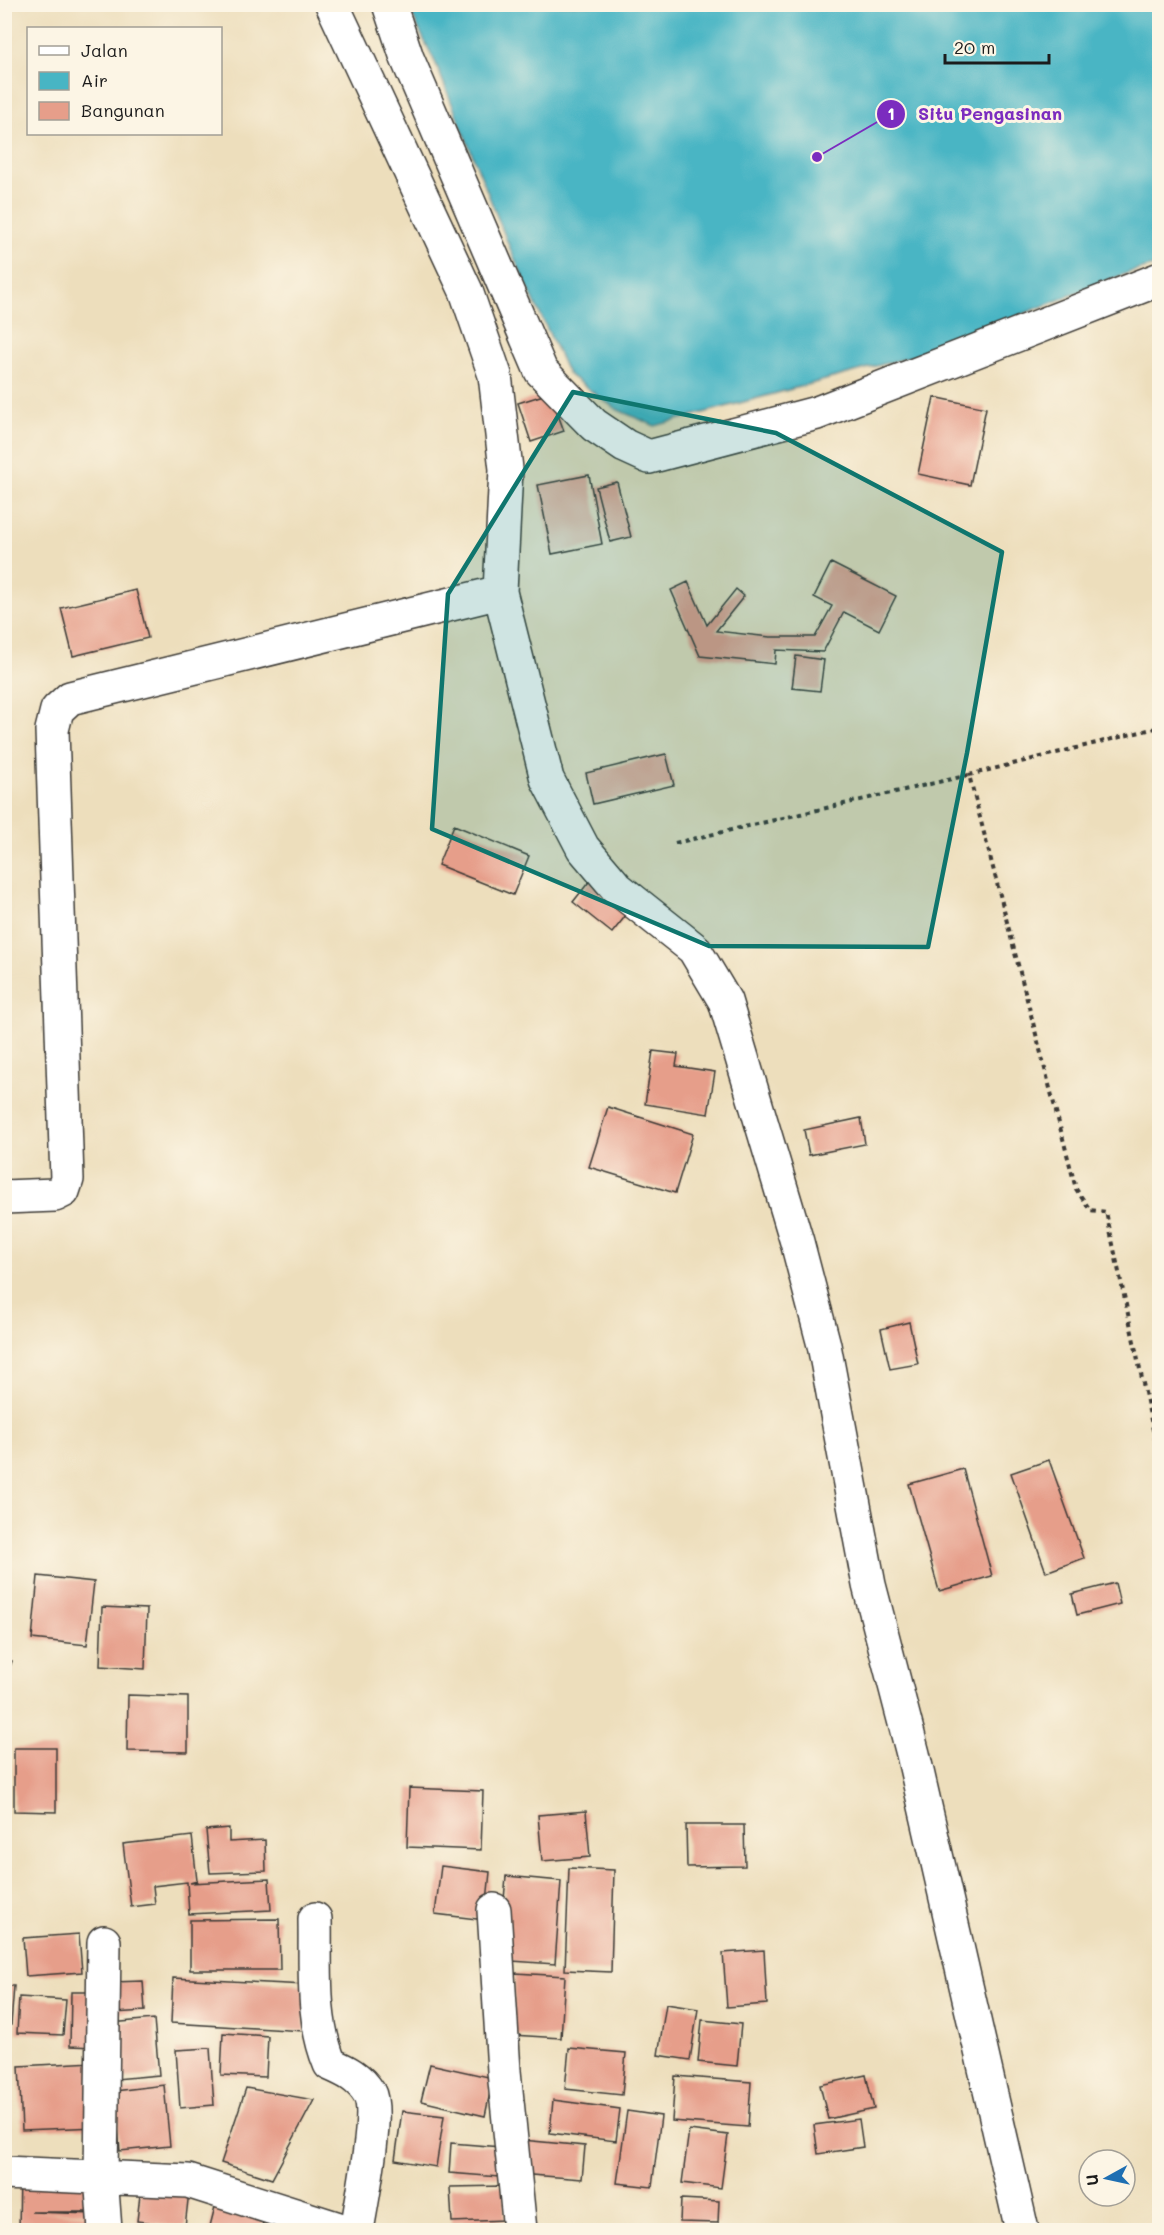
<svg xmlns="http://www.w3.org/2000/svg" width="1164" height="2235" font-family="Mali,sans-serif">
  <rect width="100%" height="100%" fill="#fcf5e5"/>
  <filter id="ink" filterUnits="userSpaceOnUse"><feTurbulence type="fractalNoise" baseFrequency=".0167" numOctaves="2"/><feDisplacementMap in="SourceGraphic" scale="12" xChannelSelector="R" yChannelSelector="G"/><feConvolveMatrix kernelMatrix="1 2 1 2 8 2 1 2 1" color-interpolation-filters="sRGB"/></filter>
  <filter id="wash" filterUnits="userSpaceOnUse"><feTurbulence type="fractalNoise" baseFrequency=".008" numOctaves="4" result="noise"/><feDisplacementMap in="SourceGraphic" scale="24" xChannelSelector="R" yChannelSelector="G"/><feGaussianBlur stdDeviation="1.35" result="paint"/><feColorMatrix in="noise" values="0 0 0 0 0 0 0 0 0 0 0 0 0 0 0 0 0 1.4 0 .05"/><feComposite in="paint" operator="in"/></filter>
  <g filter="url(#wash)">
    <rect width="100%" height="100%" fill="#eddebc"/>
    <path fill="#48b5c4" stroke="#326870" stroke-width="1.5" d="M 407,5 L 1159,5 L 1159,265 L 1130,272 L 921,354 L 655,426 L 616,409 L 568,374 L 511,251 L 436,64 Z"/>
    <g id="blocks">
      <path fill="#e69e8a" d="M 550,393 L 564,431 L 531,442 L 518,403 Z
        M 934,397 L 986,408 L 970,485 L 918,474 Z
        M 589,475 L 602,544 L 552,554 L 538,485 Z
        M 617,482 L 631,537 L 610,542 L 596,487 Z
        M 831,563 L 896,596 L 879,630 L 844,612 L 823,652 L 776,650 L 775,664 L 700,656 L 671,590 L 688,582 L 707,625 L 736,589 L 744,596 L 716,631 L 770,637 L 815,637 L 832,606 L 814,597 Z
        M 136,590 L 148,638 L 73,656 L 61,608 Z
        M 796,656 L 824,660 L 820,691 L 792,688 Z
        M 666,754 L 674,785 L 593,804 L 586,773 Z
        M 454,825 L 529,856 L 513,895 L 438,865 Z
        M 592,878 L 631,909 L 612,933 L 573,902 Z
        M 653,1051 L 678,1054 L 676,1066 L 715,1072 L 708,1114 L 645,1104 Z
        M 608,1107 L 693,1134 L 675,1193 L 589,1167 Z
        M 861,1118 L 865,1144 L 809,1155 L 804,1130 Z
        M 909,1322 L 918,1364 L 890,1369 L 881,1329 Z
        M 1049,1460 L 1084,1558 L 1046,1572 L 1011,1473 Z
        M 963,1469 L 992,1576 L 939,1591 L 909,1484 Z
        M 38,1576 L 94,1582 L 87,1645 L 32,1639 Z
        M 1115,1583 L 1120,1604 L 1077,1615 L 1072,1594 Z
        M 102,1607 L 147,1609 L 145,1669 L 100,1666 Z
        M 4,1659 L 12,1661 L 5,1681 L 4,1681 Z
        M 128,1695 L 188,1697 L 188,1752 L 127,1751 Z
        M 14,1748 L 56,1748 L 56,1812 L 14,1811 Z
        M 409,1788 L 483,1791 L 481,1850 L 407,1847 Z
        M 586,1811 L 590,1857 L 542,1861 L 538,1815 Z
        M 686,1825 L 744,1825 L 745,1866 L 687,1867 Z
        M 229,1828 L 229,1842 L 265,1840 L 266,1871 L 210,1873 L 206,1830 Z
        M 192,1836 L 197,1881 L 190,1883 L 269,1879 L 271,1910 L 189,1914 L 187,1882 L 153,1886 L 155,1904 L 131,1907 L 123,1844 Z
        M 441,1866 L 490,1872 L 485,1920 L 435,1914 Z
        M 569,1868 L 614,1870 L 611,1972 L 565,1970 Z
        M 506,1876 L 561,1881 L 555,1964 L 499,1960 Z
        M 279,1919 L 280,1970 L 190,1970 L 190,1920 Z
        M 79,1934 L 82,1972 L 26,1976 L 23,1938 Z
        M 764,1950 L 767,2004 L 727,2007 L 723,1953 Z
        M 515,1973 L 565,1976 L 561,2038 L 512,2035 Z
        M 173,1978 L 306,1985 L 304,2031 L 171,2023 Z
        M 143,1981 L 145,2011 L 114,2013 L 113,1982 Z
        M 4,1986 L 14,1986 L 11,2025 L 4,2025 Z
        M 71,1992 L 98,1992 L 97,2047 L 70,2046 Z
        M 19,1997 L 66,2000 L 63,2035 L 17,2033 Z
        M 666,2004 L 698,2009 L 690,2060 L 658,2055 Z
        M 154,2019 L 159,2075 L 116,2079 L 111,2023 Z
        M 702,2020 L 741,2024 L 737,2066 L 698,2062 Z
        M 223,2033 L 268,2036 L 266,2077 L 221,2075 Z
        M 210,2048 L 214,2105 L 180,2108 L 176,2050 Z
        M 569,2048 L 626,2053 L 622,2095 L 565,2089 Z
        M 94,2062 L 98,2127 L 22,2130 L 19,2066 Z
        M 430,2064 L 493,2078 L 485,2116 L 421,2101 Z
        M 866,2075 L 874,2109 L 828,2119 L 820,2085 Z
        M 675,2076 L 751,2082 L 748,2127 L 672,2121 Z
        M 164,2085 L 170,2146 L 120,2151 L 115,2091 Z
        M 246,2088 L 314,2100 L 272,2179 L 221,2163 Z
        M 553,2100 L 620,2109 L 616,2141 L 550,2133 Z
        M 402,2111 L 444,2116 L 436,2167 L 395,2160 Z
        M 627,2111 L 661,2116 L 652,2187 L 617,2183 Z
        M 859,2119 L 863,2147 L 818,2154 L 814,2125 Z
        M 689,2130 L 728,2135 L 721,2188 L 682,2183 Z
        M 522,2140 L 585,2146 L 582,2179 L 519,2174 Z
        M 451,2143 L 501,2147 L 499,2177 L 449,2173 Z
        M 20,2176 L 89,2178 L 88,2212 L 31,2212 L 95,2214 L 95,2230 L 19,2230 Z
        M 141,2186 L 189,2191 L 185,2227 L 137,2221 Z
        M 504,2186 L 505,2220 L 452,2222 L 450,2187 Z
        M 218,2195 L 267,2208 L 261,2230 L 209,2230 Z
        M 681,2199 L 719,2201 L 718,2223 L 680,2222 Z"/>
    </g>
  </g>
  <g filter="url(#ink)">
    <use href="#blocks" fill-opacity="0" stroke="#3b3934" stroke-width="1.5"/>
    <g fill="none" stroke-linecap="round" stroke-linejoin="round">
      <defs>
        <path id="minor" d="M 332,4 L 466,291 L 495,375 L 506,469 L 500,592 L 547,779 L 583,848 L 617,888 L 694,949 L 725,1001 L 797,1242 L 824,1345 L 869,1585 L 913,1754 L 1022,2230
          M 389,4 L 407,58 L 541,371 L 594,425 L 625,446 L 649,457 L 817,413 L 1160,279
          M 4,1197 L 55,1195 L 63,1191 L 67,1179 L 52,730 L 57,710 L 70,698 L 500,592
          M 494,1910 L 504,2071 L 520,2230
          M 315,1919 C 316,1967 311,2019 330,2064 C 346,2071 359,2077 369,2093 C 380,2112 361,2205 357,2230
          M 104,1942 L 101,2176 L 105,2230
          M 4,2173 L 188,2181 L 342,2230"/>
      </defs>
      <use href="#minor" stroke="#3b3934" stroke-width="36"/>
      <path stroke="#3b3934" stroke-width="4" stroke-dasharray="4.5 4.5" stroke-linecap="butt" d="M 1157,728 L 1160,745
        M 969,775 L 1160,727
        M 675,843 L 969,775 L 1076,1189 L 1090,1210 L 1106,1212 L 1160,1462"/>
      <use href="#minor" stroke="#fff" stroke-width="33"/>
    </g>
  </g>
  <path fill="#0f766e" fill-opacity="0.2" stroke="#0f766e" stroke-width="4.5" stroke-linejoin="round" d="M 573,392 L 776,433 L 1002,552 L 967,753 L 928,947 L 709,946 L 432,829 L 448,594 Z"/>
  <path fill="none" stroke="#7b2cbf" stroke-width="2" d="M817 157L891 114"/>
  <g fill="#7b2cbf" stroke="#fcf5e5" stroke-width="2">
    <circle cx="817" cy="157" r="6"/>
    <circle cx="891" cy="114" r="15"/>
  </g>
  <g font-size="18" text-anchor="middle" font-weight="bold" fill="#fff">
    <text x="891" y="120">1</text>
  </g>
  <g font-size="18" text-anchor="middle" font-weight="bold" fill="#7b2cbf" stroke="#fcf5e5" stroke-width="6" stroke-linejoin="round" paint-order="stroke">
    <text x="990" y="120">Situ Pengasinan</text>
  </g>
  <rect width="1164" height="2235" fill="none" stroke="#fcf5e5" stroke-width="24"/>
  <rect x="27" y="27" width="195" height="108" fill="#fcf5e5" stroke="#a29e95" stroke-width="1.5"/>
  <rect x="39" y="46" width="30" height="9" fill="#ffffff" stroke="#a29e95" stroke-width="1.5"/>
  <text x="81" y="57" font-size="18" fill="#1c1c1c">Jalan</text>
  <rect x="39" y="72" width="30" height="18" fill="#48b5c4" stroke="#a29e95" stroke-width="1.5"/>
  <text x="81" y="87" font-size="18" fill="#1c1c1c">Air</text>
  <rect x="39" y="102" width="30" height="18" fill="#e69e8a" stroke="#a29e95" stroke-width="1.5"/>
  <text x="81" y="117" font-size="18" fill="#1c1c1c">Bangunan</text>
  <g transform="translate(1107 2178) rotate(262)"><circle r="28" fill="#fcf5e5" stroke="#a29e95" stroke-width="1.5"/>
  <path d="M0-4.5L10 22L0 15L-10 22Z" fill="#1f6fb2"/>
  <text y="-9" font-size="16" font-weight="bold" text-anchor="middle" fill="#1c1c1c">U</text>
  </g>
  <path d="M945 54v9h104v-9" fill="none" stroke="#1c1c1c" stroke-width="3"/>
  <text x="954" y="54" font-size="18" fill="#1c1c1c" stroke="#fcf5e5" stroke-width="4.5" paint-order="stroke">20 m</text>
</svg>
